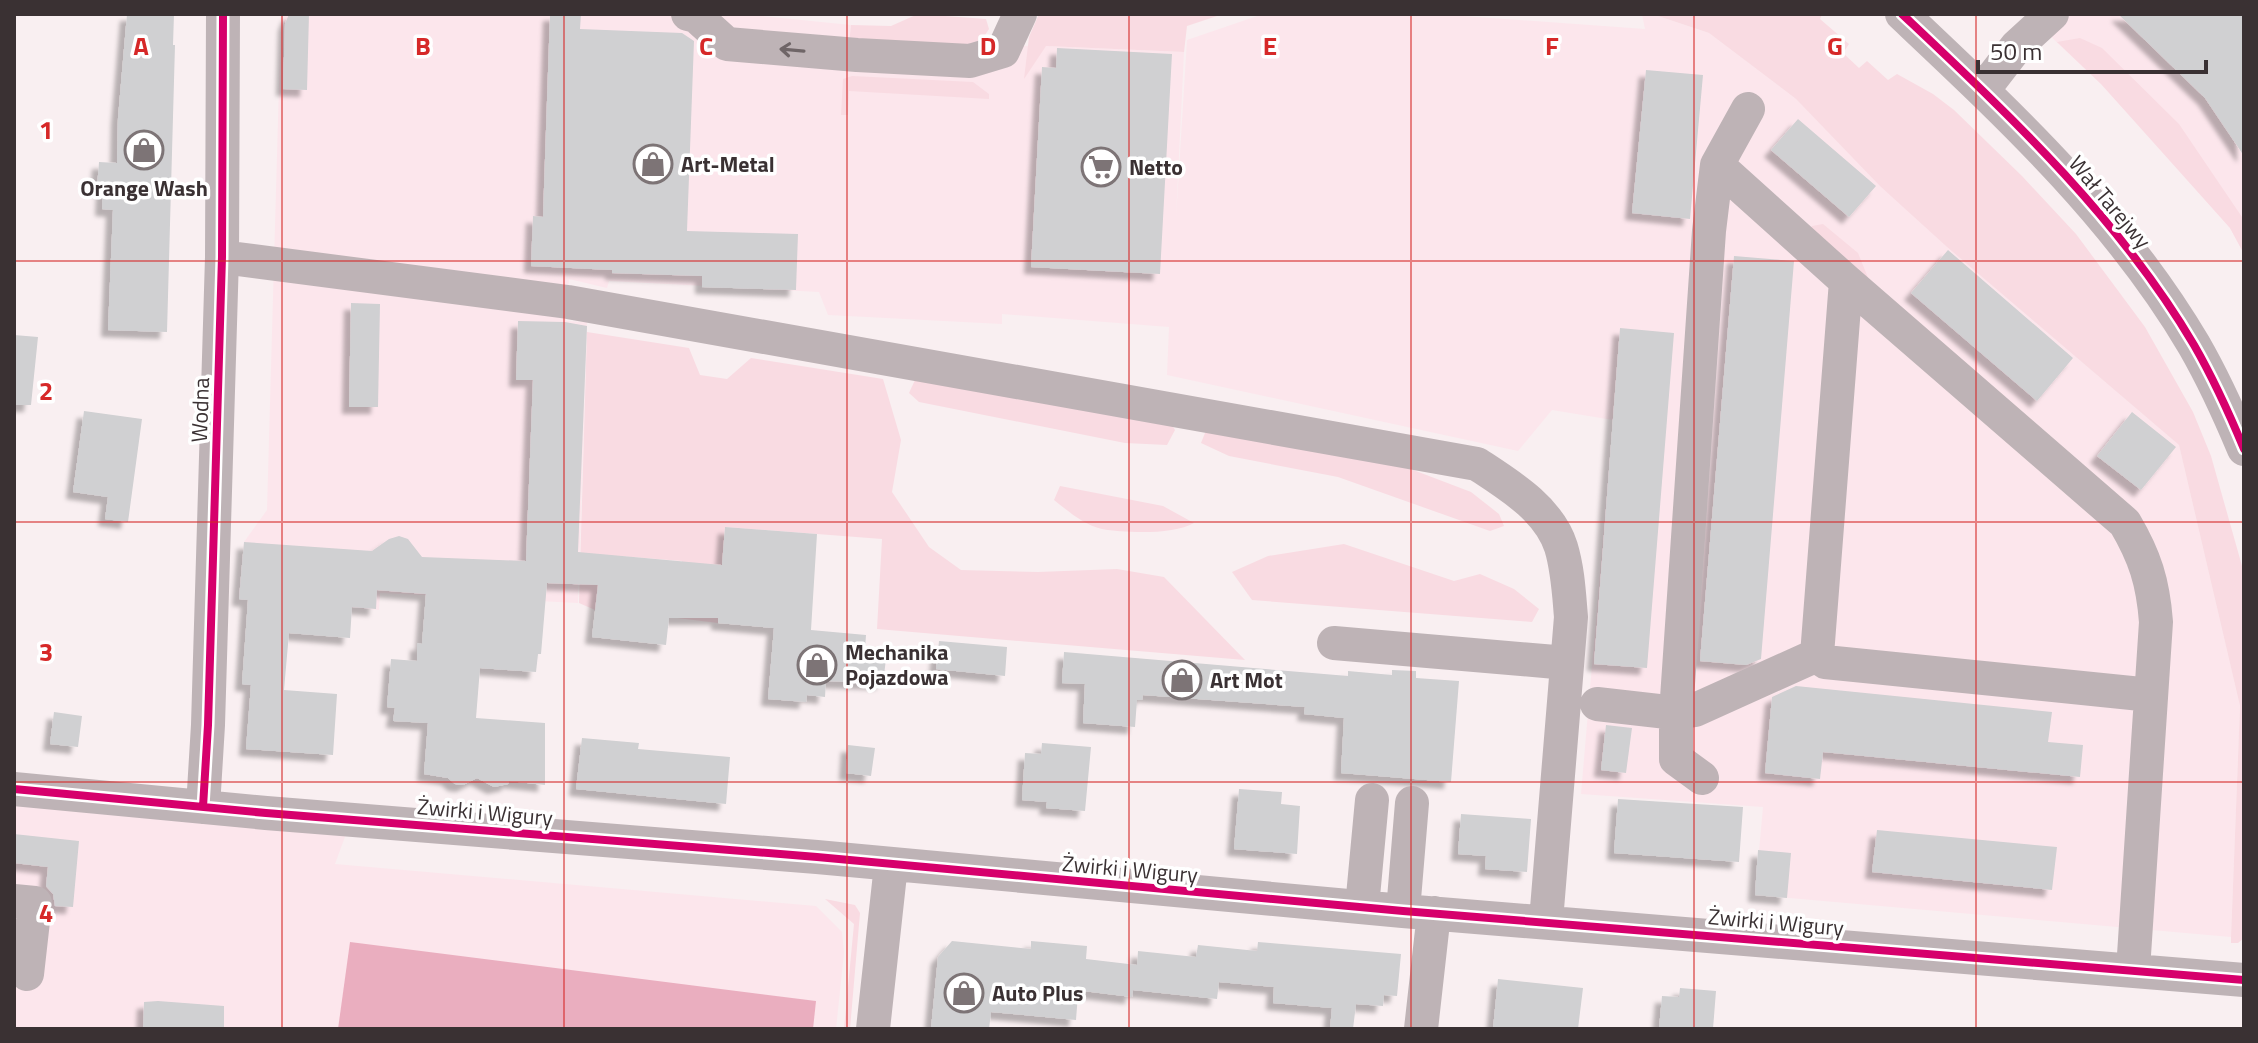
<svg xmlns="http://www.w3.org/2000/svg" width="2258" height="1043" font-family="'Titillium Web',sans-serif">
  <defs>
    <filter id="shadow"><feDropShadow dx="-7" dy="7" stdDeviation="2" flood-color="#0004"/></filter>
  </defs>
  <rect width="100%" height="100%" fill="#f9eff1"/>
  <path fill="#fce6ec" d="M 281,14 L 743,14 L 851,25 L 849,44 L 1046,46 L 1184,52 L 1176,218 L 1187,40 L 1263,14 L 1435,14 L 1645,29 L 1642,14 L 1652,14 L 1709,33 L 1796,99 L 1880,185 L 1947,247 L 2179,445 L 2240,706 L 2231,937 L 1755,895 L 1763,807 L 1581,794 L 1613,420 L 1552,410 L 1518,451 L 1167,375 L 1169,327 L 1002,314 L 1002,324 L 828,315 L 819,292 L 609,281 L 607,288 L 569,279 L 566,321 L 587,322 L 578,603 L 380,593 L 379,610 L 239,596 L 244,542 L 267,510 Z
    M 2027,14 L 2244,14 L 2244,254 L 2230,228 L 2152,139 L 2101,84 Z
    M 14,804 L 346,834 L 335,864 L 816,906 L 842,932 L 844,953 L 836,1029 L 14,1029 Z"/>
  <path fill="#f9dbe2" d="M 918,14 L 986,19 L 989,29 L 983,38 L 966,48 L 849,44 L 851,25 L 891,26 Z
    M 1039,14 L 1223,14 L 1187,26 L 1184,52 L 1046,46 L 1024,79 L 1029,37 Z
    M 1652,14 L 1822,14 L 1820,19 L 1849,44 L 1843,53 L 1859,68 L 1867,61 L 1888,80 L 1897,74 L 1933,94 L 1954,110 L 2022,176 L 2076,234 L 2145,327 L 2193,412 L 2211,456 L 2244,573 L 2244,938 L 2238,943 L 2231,943 L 2231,937 L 2240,706 L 2179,445 L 1947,247 L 1880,186 L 1796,99 L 1709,33 Z
    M 2080,38 L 2102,48 L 2179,124 L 2244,220 L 2244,254 L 2230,228 L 2101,84 L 2057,42 Z
    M 852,76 L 973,82 L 989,94 L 989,99 L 849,91 L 848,115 L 841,115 L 843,79 Z
    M 1823,224 L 1858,253 L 1873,290 L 1809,232 L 1812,226 Z
    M 587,332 L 689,348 L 700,375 L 727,379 L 751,358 L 883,379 L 901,440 L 892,492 L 929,547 L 961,570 L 1038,572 L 1117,569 L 1164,577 L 1245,660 L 877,629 L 882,539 L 725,527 L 718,623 L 677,618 L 682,561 L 619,556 L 614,612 L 595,610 L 579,603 Z
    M 915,380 L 1170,422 L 1175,430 L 1167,445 L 1125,443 L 919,402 L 909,393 Z
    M 1207,428 L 1408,468 L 1471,492 L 1499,514 L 1504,526 L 1490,531 L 1338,477 L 1229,456 L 1201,443 Z
    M 1060,486 L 1163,506 L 1194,523 C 1174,535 1125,533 1102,529 C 1084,525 1068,511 1054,500 Z
    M 1344,544 L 1454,581 L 1480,574 L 1514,589 L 1539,609 L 1532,622 L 1252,600 L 1232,572 L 1268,556 Z
    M 825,899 L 855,905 L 860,913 L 850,1029 L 844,1029 L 854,924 Z"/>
  <path fill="#eaaebf" d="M 350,942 L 816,1001 L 813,1029 L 338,1029 Z"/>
  <path fill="#d0d0d2" filter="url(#shadow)" d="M 127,14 L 174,14 L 173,45 L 175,45 L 167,332 L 108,330 L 113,210 L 102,209 L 103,189 L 97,188 L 99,162 L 117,163 L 118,118 Z
    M 289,14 L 309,14 L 307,90 L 283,89 L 285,24 Z
    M 550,14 L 581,14 L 580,29 L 682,33 L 694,41 L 687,231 L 798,234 L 796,290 L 702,287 L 702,276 L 612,273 L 612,270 L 531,266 L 533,216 L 543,217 Z
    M 2118,14 L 2244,14 L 2244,156 L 2205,98 Z
    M 1057,48 L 1172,54 L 1160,274 L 1031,267 L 1042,67 L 1056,68 Z
    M 1646,70 L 1703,75 L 1690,219 L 1632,213 Z
    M 1798,119 L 1876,186 L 1849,217 L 1771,150 Z
    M 1948,250 L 2073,358 L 2037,401 L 1911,293 Z
    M 1734,256 L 1794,261 L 1761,659 L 1746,665 L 1700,661 Z
    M 351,303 L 380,304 L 378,407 L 349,407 Z
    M 518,321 L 565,322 L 587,326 L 578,552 L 722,565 L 725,527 L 817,534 L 811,630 L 866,635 L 865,649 L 887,651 L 883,683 L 826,681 L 825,697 L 807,695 L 806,702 L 768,699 L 774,628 L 718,623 L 718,618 L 669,618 L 666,645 L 592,637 L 598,585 L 547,583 L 541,654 L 538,654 L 536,672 L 480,668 L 476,718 L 545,723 L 545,785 L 509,781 L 508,784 L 494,787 L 477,778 L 463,785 L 455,784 L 448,778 L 424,774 L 428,723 L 393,721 L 395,708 L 387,707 L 391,659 L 417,661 L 417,643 L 422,644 L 426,594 L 377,590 L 376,609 L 352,607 L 350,638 L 289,633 L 284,690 L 337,694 L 333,755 L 246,749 L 251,685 L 242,684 L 248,600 L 239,599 L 244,542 L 372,551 L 389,539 L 399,536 L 408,539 L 422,557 L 526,561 L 533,380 L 516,380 Z
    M 1620,328 L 1674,333 L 1647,668 L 1594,664 Z
    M 14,335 L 38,337 L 31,405 L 14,405 Z
    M 84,411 L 142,419 L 128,522 L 105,519 L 108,497 L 73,492 Z
    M 2132,412 L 2176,447 L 2141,490 L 2097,456 Z
    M 939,641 L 1007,647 L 1005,676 L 936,669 Z
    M 1064,652 L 1348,676 L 1348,671 L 1392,675 L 1392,670 L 1416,671 L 1416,678 L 1459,681 L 1451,782 L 1341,773 L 1344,718 L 1304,714 L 1305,707 L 1143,695 L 1142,700 L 1137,700 L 1135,727 L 1083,723 L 1085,684 L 1062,683 Z
    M 1796,686 L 2052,712 L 2048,742 L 2083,745 L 2080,777 L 1823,752 L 1820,779 L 1765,773 L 1772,697 Z
    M 54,712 L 82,716 L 78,747 L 50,744 Z
    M 1606,725 L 1632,728 L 1626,773 L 1601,770 Z
    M 582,738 L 639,743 L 638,749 L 730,757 L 726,804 L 576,789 Z
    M 1042,743 L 1091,747 L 1085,811 L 1046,808 L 1047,802 L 1022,800 L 1025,753 L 1041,754 Z
    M 848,745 L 875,748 L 871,776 L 846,773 Z
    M 1239,789 L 1282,792 L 1281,804 L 1300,806 L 1297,854 L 1234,849 Z
    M 1618,799 L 1743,807 L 1739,862 L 1614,853 Z
    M 1461,814 L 1531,819 L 1527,872 L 1485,869 L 1486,856 L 1458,854 Z
    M 1877,830 L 2057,847 L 2052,890 L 1872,872 Z
    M 14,834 L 79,841 L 73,907 L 55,906 L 53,894 L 46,886 L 48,867 L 14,863 Z
    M 1758,850 L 1791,853 L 1787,898 L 1755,895 Z
    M 952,941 L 1031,949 L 1031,941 L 1087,946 L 1086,959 L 1137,965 L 1138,951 L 1196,957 L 1198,945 L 1257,951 L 1258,942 L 1401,954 L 1397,996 L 1384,995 L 1383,1006 L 1356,1004 L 1353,1029 L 1330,1029 L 1332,1008 L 1273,1003 L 1274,987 L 1219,982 L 1217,999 L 1133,990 L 1132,997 L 1083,991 L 1082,994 L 1078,994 L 1076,1020 L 991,1012 L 989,1029 L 931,1029 L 938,957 Z
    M 1498,979 L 1583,988 L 1578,1029 L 1493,1029 Z
    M 1680,988 L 1716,991 L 1713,1029 L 1659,1029 L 1662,996 L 1679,997 Z
    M 158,1001 L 224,1006 L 224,1029 L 143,1029 L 144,1002 Z"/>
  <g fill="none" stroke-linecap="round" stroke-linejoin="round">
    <path stroke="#beb3b6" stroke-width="34" d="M 688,14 L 696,16 L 727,44 L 857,55 L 970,61 L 1003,51 L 1020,14
      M 1902,14 C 2009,115 2118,216 2194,345 C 2213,378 2229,413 2244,449
      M 1983,90 L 2017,46 L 2052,14
      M 1717,165 L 1846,281 L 2125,523 C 2145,557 2153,582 2156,622 L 2133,970
      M 222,257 L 568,302 L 1477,464 C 1509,485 1549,509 1561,547 C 1568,570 1569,594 1571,617 L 1546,921
      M 1846,281 L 1817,655 L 1825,662 L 2151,695
      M 1334,643 L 1567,663
      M 1597,704 L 1676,713 L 1709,231 L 1717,165 L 1748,109
      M 1702,778 L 1676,759 L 1676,713 L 1695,710 L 1817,655
      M 14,789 L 266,813 L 817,857 L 1403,911 L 2244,980
      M 203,807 L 208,725 L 222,257 L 223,14
      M 14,901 L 35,903 L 27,974
      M 1362,907 L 1372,800
      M 1403,911 L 1412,803
      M 873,1029 L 891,865
      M 1421,1029 L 1434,913"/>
    <defs>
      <path id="cycleway" d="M 1902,14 C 2009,115 2118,216 2194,345 C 2213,378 2229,413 2244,449
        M 14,789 L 266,813 L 817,857 L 1403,911 L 2244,980
        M 203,807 L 208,725 L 222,257 L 223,14"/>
    </defs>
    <use href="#cycleway" stroke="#fff" stroke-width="13"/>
    <use href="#cycleway" stroke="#d6006c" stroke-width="8"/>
  </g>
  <defs><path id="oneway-shaft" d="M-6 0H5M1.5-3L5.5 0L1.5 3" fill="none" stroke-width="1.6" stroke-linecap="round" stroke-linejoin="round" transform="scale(2)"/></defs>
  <use stroke="#6f6567" href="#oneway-shaft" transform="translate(792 50) rotate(-175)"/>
  <path fill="none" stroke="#d62828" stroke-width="2" stroke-opacity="0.55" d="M 282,14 L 282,1029M 564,14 L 564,1029M 847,14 L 847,1029M 1129,14 L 1129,1029M 1411,14 L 1411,1029M 1694,14 L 1694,1029M 1976,14 L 1976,1029M 14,261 L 2244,261M 14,522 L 2244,522M 14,782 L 2244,782"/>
  <defs>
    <symbol id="shop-ring" viewBox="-11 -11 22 22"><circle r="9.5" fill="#fff" stroke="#7d7476" stroke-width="1.5"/><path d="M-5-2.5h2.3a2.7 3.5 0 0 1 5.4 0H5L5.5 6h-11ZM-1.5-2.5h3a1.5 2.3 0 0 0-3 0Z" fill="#7d7476"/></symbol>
    <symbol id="supermarket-ring" viewBox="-11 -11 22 22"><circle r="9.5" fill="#fff" stroke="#7d7476" stroke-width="1.5"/><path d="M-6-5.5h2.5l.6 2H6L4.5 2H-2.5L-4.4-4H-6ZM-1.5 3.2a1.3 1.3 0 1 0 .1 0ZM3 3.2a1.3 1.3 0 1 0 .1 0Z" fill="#7d7476"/></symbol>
  </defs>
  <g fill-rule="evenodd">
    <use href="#shop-ring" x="122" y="128" width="44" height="44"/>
    <use href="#shop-ring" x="631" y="142" width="44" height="44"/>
    <use href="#supermarket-ring" x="1079" y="145" width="44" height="44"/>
    <use href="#shop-ring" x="795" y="643" width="44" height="44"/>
    <use href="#shop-ring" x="1160" y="658" width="44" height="44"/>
    <use href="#shop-ring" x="942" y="971" width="44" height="44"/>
  </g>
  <g text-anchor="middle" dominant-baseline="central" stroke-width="7" stroke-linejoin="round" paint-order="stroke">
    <g font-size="22" font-weight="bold" fill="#3a3133" stroke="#fff" text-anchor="start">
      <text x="681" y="164">Art-Metal</text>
      <text x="1129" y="167">Netto</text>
      <text x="144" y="188" text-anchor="middle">Orange Wash</text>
      <text x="845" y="652">Mechanika<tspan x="845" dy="25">Pojazdowa</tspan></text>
      <text x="1210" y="680">Art Mot</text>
      <text x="992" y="993">Auto Plus</text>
    </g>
    <g font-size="22" fill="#3a3133" stroke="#fff">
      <text transform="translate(2110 202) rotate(50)">Wał Tarejwy</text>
      <text transform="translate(200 410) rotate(-88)">Wodna</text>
      <text transform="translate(485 812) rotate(5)">Żwirki i Wigury</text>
      <text transform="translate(1130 869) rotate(5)">Żwirki i Wigury</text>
      <text transform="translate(1776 922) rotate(5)">Żwirki i Wigury</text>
    </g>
  </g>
  <g font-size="26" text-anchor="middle" font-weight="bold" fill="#d62828" stroke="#fff" stroke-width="7" stroke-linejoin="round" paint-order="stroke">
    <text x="141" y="55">A</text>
    <text x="423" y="55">B</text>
    <text x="706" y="55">C</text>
    <text x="988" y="55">D</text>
    <text x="1270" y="55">E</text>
    <text x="1552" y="55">F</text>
    <text x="1835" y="55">G</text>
    <text x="46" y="139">1</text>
    <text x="46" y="400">2</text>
    <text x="46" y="661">3</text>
    <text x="46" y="922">4</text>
  </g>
  <rect width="2258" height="1043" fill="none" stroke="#3a3133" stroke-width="32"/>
  <path d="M1978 60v12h228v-12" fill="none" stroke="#3a3133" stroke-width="4"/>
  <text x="1990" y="60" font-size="24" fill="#3a3133" stroke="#ffffff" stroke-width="6" paint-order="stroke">50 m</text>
</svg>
